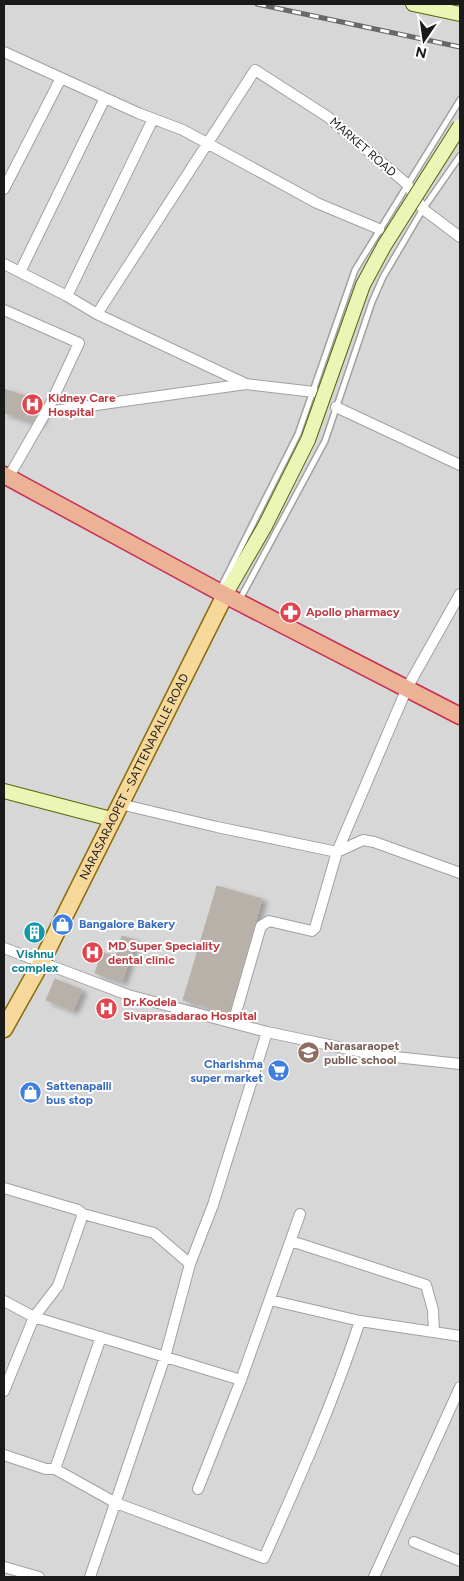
<svg xmlns="http://www.w3.org/2000/svg" width="464" height="1581" font-family="Figtree,sans-serif">
  <defs>
    <filter id="shadow"><feDropShadow dx="5" dy="3" stdDeviation="2.5" flood-color="#0004"/></filter>
  </defs>
  <rect width="100%" height="100%" fill="#ece9e0"/>
  <path fill="#d8d7d7" d="M 4,4 L 460,4 L 460,1577 L 4,1577 Z"/>
  <path fill="#b8b1aa" stroke="#bcb1a4" filter="url(#shadow)" d="M 4,389 L 46,403 L 39,424 L 4,413 Z
    M 217,886 L 262,899 L 229,1013 L 183,1000 Z
    M 28,926 L 45,931 L 42,940 L 24,934 Z
    M 122,936 L 136,940 L 122,982 L 95,973 L 102,952 L 116,957 Z
    M 55,979 L 82,990 L 73,1011 L 46,1000 Z"/>
  <g fill="none" stroke-linecap="round" stroke-linejoin="round">
    <defs>
      <path id="service" d="M 220,589 L 298,434 L 355,270 L 460,100
        M 240,599 L 325,441 L 372,302 L 383,277 L 423,209 L 460,156"/>
      <path id="minor" d="M 4,52 L 138,113 L 183,130 L 317,203 L 379,229
        M 4,189 L 61,78
        M 4,264 L 67,296 L 97,314
        M 20,272 L 105,98
        M 67,296 L 153,119
        M 4,310 L 79,343 L 50,405 L 8,478
        M 314,392 L 246,384 L 97,314 L 255,70 L 328,117 L 407,184 L 423,209 L 460,237
        M 336,407 L 460,465
        M 46,412 L 246,384
        M 120,804 L 217,827 L 337,852 L 407,688 L 460,594
        M 4,948 L 128,995 L 267,1032 L 377,1055 L 460,1064
        M 233,1023 L 261,926 L 269,921 L 312,931 L 315,928 L 337,852 L 363,840 L 374,842 L 460,873
        M 4,1188 L 78,1210 L 83,1214 L 154,1233 L 190,1264
        M 291,1241 L 426,1285 L 433,1310 L 434,1332
        M 270,1300 L 360,1321 L 460,1336
        M 4,1301 L 34,1317 L 241,1380
        M 4,1391 L 34,1317 L 58,1286 L 83,1214
        M 4,1455 L 46,1469 L 55,1469 L 116,1503 L 264,1558 C 299,1480 333,1403 360,1321
        M 55,1469 L 101,1337
        M 198,1489 L 241,1380 L 300,1214
        M 414,1542 L 460,1561
        M 4,1567 L 39,1577
        M 90,1577 L 165,1357 L 190,1264 L 213,1205 L 267,1032
        M 374,1577 L 460,1387"/>
      <path id="secondary" d="M 413,4 L 460,14
        M 225,595 L 265,526
        M 4,791 L 111,819"/>
      <g id="primary">
        <path id="s1" d="M 4,1029 L 41,963 L 225,595"/>
      </g>
      <path id="trunk" d="M 4,475 L 225,595 L 460,716"/>
    </defs>
    <use href="#service" stroke="#a1a1a1" stroke-width="8"/>
    <use href="#minor" stroke="#a1a1a1" stroke-width="12"/>
    <use href="#secondary" stroke="#55680a" stroke-width="16"/>
    <use href="#primary" stroke="#896b08" stroke-width="19"/>
    <use href="#trunk" stroke="#ca2d53" stroke-width="19"/>
    <use href="#service" stroke="#fff" stroke-width="5"/>
    <use href="#minor" stroke="#fff" stroke-width="10"/>
    <use href="#secondary" stroke="#ebf5b5" stroke-width="14"/>
    <use href="#primary" stroke="#f6d89b" stroke-width="16"/>
    <use href="#trunk" stroke="#ebb296" stroke-width="16"/>
    <defs>
      <path id="rail" d="M 257,4 L 460,47"/>
    </defs>
    <use href="#rail" stroke="#686868" stroke-width="5"/>
    <use href="#rail" stroke="#fff" stroke-width="3" stroke-dasharray="9" stroke-linecap="butt"/>
    <defs>
      <path id="secondary-bridge" d="M 265,526 L 308,440 L 363,285 L 384,246 L 460,126"/>
    </defs>
    <use href="#secondary-bridge" stroke="#55680a" stroke-width="16" stroke-linecap="butt"/>
    <use href="#secondary-bridge" stroke="#ebf5b5" stroke-width="14"/>
  </g>
  <defs>
    <symbol id="hospital-disc" viewBox="-11 -11 22 22"><circle r="9.5" fill="#e0444e" stroke="#fff"/><path d="M-5-5h3v3.5h4V-5h3V5h-3V1.5h-4V5h-3Z" fill="#fff"/></symbol>
    <symbol id="pharmacy-disc" viewBox="-11 -11 22 22"><circle r="9.5" fill="#e0444e" stroke="#fff"/><path d="M-2-6h4v4h4v4h-4v4h-4v-4h-4v-4h4Z" fill="#fff"/></symbol>
    <symbol id="shop-disc" viewBox="-11 -11 22 22"><circle r="9.5" fill="#3f7fe0" stroke="#fff"/><path d="M-5-2.5h2.3a2.7 3.5 0 0 1 5.4 0H5L5.5 6h-11ZM-1.5-2.5h3a1.5 2.3 0 0 0-3 0Z" fill="#fff"/></symbol>
    <symbol id="building-disc" viewBox="-11 -11 22 22"><circle r="9.5" fill="#0f9aa8" stroke="#fff"/><path d="M-4-6H4V6H1V3H-1V6H-4ZM-2.5-4.3h1.7v1.8h-1.7ZM.8-4.3h1.7v1.8H.8ZM-2.5-1h1.7V.8h-1.7ZM.8-1h1.7V.8H.8Z" fill="#fff"/></symbol>
    <symbol id="school-disc" viewBox="-11 -11 22 22"><circle r="9.5" fill="#8d6e63" stroke="#fff"/><path d="M0-5L7-2L0 1L-7-2ZM-4 1L0 2.5L4 1V4Q0 6-4 4Z" fill="#fff"/></symbol>
    <symbol id="supermarket-disc" viewBox="-11 -11 22 22"><circle r="9.5" fill="#3f7fe0" stroke="#fff"/><path d="M-6-5.5h2.5l.6 2H6L4.5 2H-2.5L-4.4-4H-6ZM-1.5 3.2a1.3 1.3 0 1 0 .1 0ZM3 3.2a1.3 1.3 0 1 0 .1 0Z" fill="#fff"/></symbol>
  </defs>
  <g fill-rule="evenodd">
    <use href="#hospital-disc" x="20" y="392" width="25" height="25"/>
    <use href="#pharmacy-disc" x="278" y="600" width="25" height="25"/>
    <use href="#shop-disc" x="50" y="912" width="25" height="25"/>
    <use href="#building-disc" x="22" y="920" width="25" height="25"/>
    <use href="#hospital-disc" x="80" y="940" width="25" height="25"/>
    <use href="#hospital-disc" x="94" y="996" width="25" height="25"/>
    <use href="#school-disc" x="296" y="1040" width="25" height="25"/>
    <use href="#supermarket-disc" x="266" y="1058" width="25" height="25"/>
    <use href="#shop-disc" x="18" y="1080" width="25" height="25"/>
  </g>
  <g text-anchor="middle" dominant-baseline="central" stroke-width="4" stroke-linejoin="round" paint-order="stroke">
    <g font-size="12" fill="#1a1a1a" stroke="#fff">
      <text transform="translate(363 147) rotate(41)">MARKET ROAD</text>
      <text stroke="none"><textPath href="#s1" startOffset="284">NARASARAOPET - SATTENAPALLE ROAD</textPath></text>
    </g>
    <g font-size="12" font-weight="bold" fill="#be3a42" stroke="#fff" text-anchor="start">
      <text x="48" y="398">Kidney Care<tspan x="48" dy="14">Hospital</tspan></text>
      <text x="306" y="612">Apollo pharmacy</text>
      <text x="108" y="946">MD Super Speciality<tspan x="108" dy="14">dental clinic</tspan></text>
      <text x="123" y="1002">Dr.Kodela<tspan x="123" dy="14">Sivaprasadarao Hospital</tspan></text>
    </g>
    <g font-size="12" font-weight="bold" fill="#366cbe" stroke="#fff" text-anchor="start">
      <text x="79" y="924">Bangalore Bakery</text>
      <text x="263" y="1064" text-anchor="end">Charishma<tspan x="263" dy="14">super market</tspan></text>
      <text x="46" y="1086">Sattenapalli<tspan x="46" dy="14">bus stop</tspan></text>
    </g>
    <g font-size="12" font-weight="bold" fill="#0d838f" stroke="#fff">
      <text x="35" y="954">Vishnu<tspan x="35" dy="14">complex</tspan></text>
    </g>
    <g font-size="12" font-weight="bold" fill="#785e54" stroke="#fff" text-anchor="start">
      <text x="324" y="1046">Narasaraopet<tspan x="324" dy="14">public school</tspan></text>
    </g>
  </g>
  <rect width="464" height="1581" fill="none" stroke="#1a1a1a" stroke-width="10"/>
  <g transform="translate(424 40) rotate(193)" stroke="#ffffff" stroke-width="4" paint-order="stroke">
  <path d="M0-4L9 19L0 12L-9 19Z" fill="#1a1a1a"/>
  <text y="-8" font-size="14" font-weight="bold" text-anchor="middle" fill="#1a1a1a">N</text>
  </g>
</svg>
